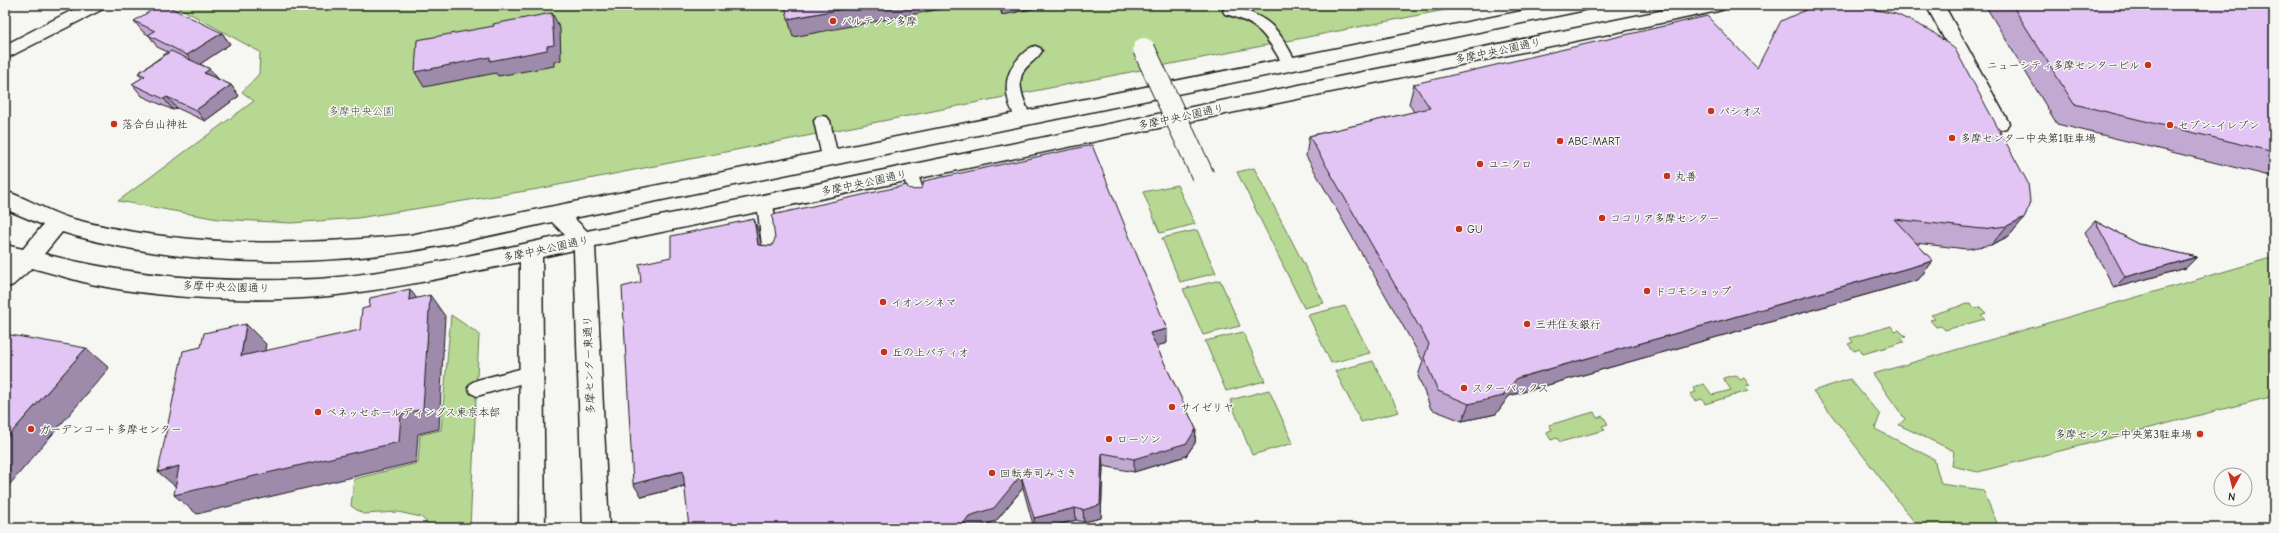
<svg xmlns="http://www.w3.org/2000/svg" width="2279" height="533" font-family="'Comic Neue','Klee One',sans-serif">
  <rect width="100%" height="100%" fill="#f6f6f2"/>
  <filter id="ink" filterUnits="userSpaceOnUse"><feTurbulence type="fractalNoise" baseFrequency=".025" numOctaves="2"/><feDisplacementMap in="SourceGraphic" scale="8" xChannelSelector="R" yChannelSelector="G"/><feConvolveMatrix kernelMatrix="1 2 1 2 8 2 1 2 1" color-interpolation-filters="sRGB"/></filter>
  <g filter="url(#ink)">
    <path fill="#b6d892" stroke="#697a57" d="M 174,5 L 1470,5 L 538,189 L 358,218 L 291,223 L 218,219 L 118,201 L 254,101 L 242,92 L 259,74 L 260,52 Z
      M 1254,168 L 1324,303 L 1304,308 L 1237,172 Z
      M 1177,185 L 1195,224 L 1160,233 L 1143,192 Z
      M 1197,230 L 1216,273 L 1180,282 L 1162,238 Z
      M 2274,257 L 2274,396 L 1978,472 L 1952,466 L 1954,451 L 1899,425 L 1905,419 L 1873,374 Z
      M 1220,280 L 1240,326 L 1203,335 L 1183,289 Z
      M 1970,303 L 1975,308 L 1980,307 L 1986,313 L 1981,315 L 1985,319 L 1945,330 L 1941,326 L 1936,327 L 1930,320 L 1935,319 L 1931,315 Z
      M 1345,306 L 1370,353 L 1331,363 L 1308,315 Z
      M 451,315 L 479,334 L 470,528 L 433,528 L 421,517 L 398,512 L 363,514 L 351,506 L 354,479 L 418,463 L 420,435 L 441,430 Z
      M 1891,326 L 1894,331 L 1899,330 L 1906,337 L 1901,338 L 1904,342 L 1863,354 L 1860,349 L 1854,351 L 1848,344 L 1853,342 L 1850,338 Z
      M 1243,332 L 1265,381 L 1226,391 L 1205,341 Z
      M 1373,361 L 1399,412 L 1361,422 L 1335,371 Z
      M 1736,375 L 1740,380 L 1744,378 L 1750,386 L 1745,387 L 1748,391 L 1705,404 L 1702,399 L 1696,401 L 1690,394 L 1696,392 L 1693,387 L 1704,384 L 1712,395 L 1731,390 L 1723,378 Z
      M 1850,379 L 1880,415 L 1875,429 L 1934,459 L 1941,484 L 1983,490 L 1999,528 L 1919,528 L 1813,391 Z
      M 1269,390 L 1293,443 L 1252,455 L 1230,400 Z
      M 1594,412 L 1597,418 L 1603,416 L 1608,424 L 1602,426 L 1605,430 L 1560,442 L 1557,438 L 1551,440 L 1546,432 L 1552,430 L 1549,425 Z"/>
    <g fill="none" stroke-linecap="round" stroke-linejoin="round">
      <defs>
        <path id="lane" d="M 1230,6 C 1271,17 1278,28 1297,64 L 1295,68 L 1285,68 C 1266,37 1262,24 1225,14 L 1223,11 L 1225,8 Z
          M 1035,46 L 1040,48 L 1042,51 C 1038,58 1030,63 1025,69 C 1014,83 1026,104 1031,118 L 1028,122 L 1018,122 C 1005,101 1001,78 1018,59 C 1023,53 1028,48 1035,46 Z
          M 822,116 L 827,117 L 830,121 L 838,157 L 836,161 L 830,163 L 824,161 L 822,157 L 814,121 L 817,117 Z
          M 910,167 L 916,169 L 926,198 L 924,202 L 918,204 L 912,202 L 902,173 L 904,169 Z
          M 765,197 L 771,199 L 773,203 L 779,254 L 777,259 L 771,260 L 765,259 L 763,254 L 757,203 L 759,199 Z
          M 531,366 L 537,369 L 540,374 L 537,379 L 477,396 L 471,393 L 468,388 L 471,383 L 477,380 Z"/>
        <path id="street" d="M 82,5 L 106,5 L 103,9 L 5,59 L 5,45 Z
          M 1926,5 L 1944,5 L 2009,123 L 2006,128 L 1999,130 L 1992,128 Z"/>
        <path id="secondary" d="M 1552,5 L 1590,5 L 1587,9 L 1581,11 L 574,218 L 587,231 L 1689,5 L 1727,5 L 1724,9 L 1718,11 L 595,246 L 609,528 L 583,528 L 574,250 L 542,257 L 545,528 L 519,528 L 520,262 C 457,275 394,289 329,296 C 257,303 162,299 91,284 C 71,279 52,273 32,268 L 13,285 L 5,288 L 5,266 L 9,263 L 5,261 L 5,245 L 23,249 L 43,225 L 5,209 L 5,191 C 27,198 47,211 69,218 C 181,248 295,246 410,235 ZM 552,222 L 565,235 C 487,252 409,270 330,278 C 314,280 297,279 281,280 C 201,282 122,274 44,254 L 62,232 C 171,265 298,268 410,251 C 457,244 505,232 552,222 Z"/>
      </defs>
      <use href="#lane" stroke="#1c1c1c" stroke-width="3"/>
      <use href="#street" stroke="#1c1c1c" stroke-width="3"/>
      <use href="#secondary" stroke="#1c1c1c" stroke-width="3"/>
      <use href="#lane" fill="#f6f6f2" fill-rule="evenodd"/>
      <use href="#street" fill="#f6f6f2" fill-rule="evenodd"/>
      <use href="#secondary" fill="#f6f6f2" fill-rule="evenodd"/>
      <defs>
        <path id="street-bridge" d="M 1144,49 L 1203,176"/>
      </defs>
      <use href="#street-bridge" stroke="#1c1c1c" stroke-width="24" stroke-linecap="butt"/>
      <use href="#street-bridge" stroke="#f6f6f2" stroke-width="22"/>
    </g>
    <path fill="#c2a9d2" stroke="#1c1c1c" d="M 999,5 L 1051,5 L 1002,15 Z
      M 1985,5 L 2274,5 L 2274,177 L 2057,124 Z
      M 134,21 L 222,33 L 230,44 L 200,64 L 210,69 L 218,79 L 231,85 L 239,96 L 205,121 L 177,108 L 173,110 L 142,96 L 132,84 L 142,78 L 138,73 L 168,52 L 157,47 L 149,35 L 143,32 Z
      M 1757,68 L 2025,217 L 2009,236 L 1991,245 L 1966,249 L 1916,243 L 1933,261 L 1918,280 L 1509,396 L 1496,414 L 1462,421 L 1431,409 L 1418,376 L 1423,361 L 1306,156 L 1309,136 L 1414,112 L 1409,104 L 1414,84 Z
      M 908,188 L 1167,343 L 1156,346 L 1196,429 L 1195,443 L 1186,456 L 1134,472 L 1103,466 L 1101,518 L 1084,522 L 1076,520 L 1047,528 L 1034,528 L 1023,488 L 996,521 L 685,486 L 642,497 L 641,282 L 671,257 L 754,219 L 759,233 L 761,245 L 772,246 Z
      M 2095,221 L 2139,244 L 2197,257 L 2186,268 L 2114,288 L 2085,232 Z"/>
    <path fill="#9e8aab" stroke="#1c1c1c" d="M 864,5 L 962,5 L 793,37 L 788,19 Z
      M 1001,5 L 1051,5 L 1002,15 Z
      M 552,13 L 560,28 L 561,60 L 554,62 L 554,66 L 498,76 L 496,73 L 424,87 L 415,72 Z
      M 222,33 L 230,44 L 196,67 L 187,55 Z
      M 210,69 L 219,80 L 204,73 Z
      M 231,85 L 239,96 L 205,121 L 196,110 Z
      M 167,97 L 177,108 L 173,110 L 164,99 Z
      M 2025,217 L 2009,236 L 1991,245 L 2007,226 Z
      M 754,219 L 759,233 L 764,260 L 758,245 Z
      M 2197,257 L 2186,268 L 2114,288 L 2125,277 Z
      M 1933,261 L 1918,280 L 1509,396 L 1496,414 L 1462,421 L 1469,404 L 1517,378 Z
      M 410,289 L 425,310 L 409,300 Z
      M 430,295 L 445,316 L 439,429 L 418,434 L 416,462 L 197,514 L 174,495 L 401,414 Z
      M 246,324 L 266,344 L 261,376 L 241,356 Z
      M 1167,329 L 1167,343 L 1150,348 L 1150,333 Z
      M 86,348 L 109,368 L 5,490 L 5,440 Z
      M 1196,429 L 1195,443 L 1186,456 L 1134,472 L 1134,459 Z
      M 1102,453 L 1103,466 L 1101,518 L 1084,522 L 1083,510 Z
      M 179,466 L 181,491 L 158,472 Z
      M 683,471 L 691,484 L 642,497 L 633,484 Z
      M 1021,475 L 1023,488 L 996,521 L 974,528 L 960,528 L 969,516 Z
      M 1075,508 L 1076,520 L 1047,528 L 1035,528 L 1034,518 Z"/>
    <path fill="#e2c5f4" stroke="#1c1c1c" d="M 160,5 L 165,5 L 222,33 L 187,55 L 148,35 L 155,31 L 134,21 Z
      M 785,5 L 864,5 L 788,19 Z
      M 1852,5 L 1896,14 L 1930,30 L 1955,49 L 2028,183 L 2030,202 L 2025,217 L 2007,226 L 1982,229 L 1894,219 L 1933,261 L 1517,378 L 1503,396 L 1469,404 L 1438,391 L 1424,358 L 1429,344 L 1309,136 L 1430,108 L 1414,84 L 1707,16 L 1757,68 L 1781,21 L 1810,8 Z
      M 2012,5 L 2274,5 L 2274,152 L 2074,104 Z
      M 552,13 L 554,45 L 547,46 L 547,50 L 490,61 L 490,57 L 415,72 L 417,40 L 494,26 L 493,24 Z
      M 171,51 L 210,69 L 204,73 L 231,85 L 196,110 L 167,97 L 164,99 L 132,84 L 145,76 L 138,73 Z
      M 1092,145 L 1167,329 L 1150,333 L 1196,429 L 1187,443 L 1134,459 L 1102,453 L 1100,505 L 1083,510 L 1075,508 L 1034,518 L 1021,475 L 994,508 L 969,516 L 960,528 L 689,528 L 683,471 L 633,484 L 622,287 L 641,282 L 639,264 L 671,257 L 671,236 L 754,219 L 758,245 L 772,246 L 775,239 L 772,215 L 907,185 L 908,188 L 915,190 L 922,188 L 924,181 Z
      M 2095,221 L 2139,244 L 2197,257 L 2125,277 Z
      M 410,289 L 409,300 L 430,295 L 423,409 L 401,414 L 399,442 L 174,495 L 179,466 L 158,472 L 183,351 L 201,347 L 204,333 L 246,324 L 241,356 L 360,330 L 362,309 L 369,307 L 370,298 Z
      M 5,334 L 86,348 L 5,440 Z"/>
  </g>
  <g fill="#c8321e" stroke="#f6f6f2" stroke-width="1.5">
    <circle cx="833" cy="21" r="4"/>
    <circle cx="2148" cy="65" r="4"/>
    <circle cx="1711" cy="111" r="4"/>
    <circle cx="114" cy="124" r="4"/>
    <circle cx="2170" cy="125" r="4"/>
    <circle cx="1952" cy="138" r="4"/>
    <circle cx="1560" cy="141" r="4"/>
    <circle cx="1480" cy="164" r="4"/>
    <circle cx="1667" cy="176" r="4"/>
    <circle cx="1602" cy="218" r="4"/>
    <circle cx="1459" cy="229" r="4"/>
    <circle cx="1647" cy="291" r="4"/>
    <circle cx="883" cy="302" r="4"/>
    <circle cx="1527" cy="324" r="4"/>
    <circle cx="884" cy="352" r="4"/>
    <circle cx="1464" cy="388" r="4"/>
    <circle cx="1172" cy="407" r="4"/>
    <circle cx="318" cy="412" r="4"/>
    <circle cx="31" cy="429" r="4"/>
    <circle cx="2200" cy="434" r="4"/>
    <circle cx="1109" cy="439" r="4"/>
    <circle cx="992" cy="473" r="4"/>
  </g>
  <g text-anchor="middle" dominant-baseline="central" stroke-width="3" stroke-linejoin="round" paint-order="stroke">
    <g font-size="11" fill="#1c1c1c" stroke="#f6f6f2" text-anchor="start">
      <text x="841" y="21">パルテノン多摩</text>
      <text x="2140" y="65" text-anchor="end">ニューシティ多摩センタービル</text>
      <text x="1719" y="111">パシオス</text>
      <text x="122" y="124">落合白山神社</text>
      <text x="2178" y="125">セブン-イレブン</text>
      <text x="1960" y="138">多摩センター中央第1駐車場</text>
      <text x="1568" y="141">ABC-MART</text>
      <text x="1488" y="164">ユニクロ</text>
      <text x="1675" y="176">丸善</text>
      <text x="1610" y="218">ココリア多摩センター</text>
      <text x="1467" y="229">GU</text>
      <text x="1655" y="291">ドコモショップ</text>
      <text x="891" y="302">イオンシネマ</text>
      <text x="1535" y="324">三井住友銀行</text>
      <text x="892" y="352">丘の上パティオ</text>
      <text x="1472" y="388">スターバックス</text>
      <text x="1180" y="407">サイゼリヤ</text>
      <text x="326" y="412">ベネッセホールディングス東京本部</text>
      <text x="39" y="429">ガーデンコート多摩センター</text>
      <text x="2192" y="434" text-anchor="end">多摩センター中央第3駐車場</text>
      <text x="1117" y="439">ローソン</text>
      <text x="1000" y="473">回転寿司みさき</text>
    </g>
    <g font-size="11" fill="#1c1c1c" stroke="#f6f6f2">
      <text transform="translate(1498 51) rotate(-12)">多摩中央公園通り</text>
      <text transform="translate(1181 117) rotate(-12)">多摩中央公園通り</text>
      <text transform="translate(864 183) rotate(-12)">多摩中央公園通り</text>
      <text transform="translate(546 249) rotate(-12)">多摩中央公園通り</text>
      <text transform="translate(226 287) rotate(2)">多摩中央公園通り</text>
      <text transform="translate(589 365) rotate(-92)">多摩センター東通り</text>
    </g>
    <g font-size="11" fill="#4a543f" stroke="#f6f6f2">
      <text x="361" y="111">多摩中央公園</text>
    </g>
  </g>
  <rect width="2279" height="533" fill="none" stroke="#f6f6f2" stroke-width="20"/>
  <rect x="10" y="10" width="2259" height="513" fill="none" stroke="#1c1c1c" stroke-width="1.5" filter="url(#ink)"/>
  <g transform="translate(2233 487) rotate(187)"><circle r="19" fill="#f6f6f2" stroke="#9f9f9c"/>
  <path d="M0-3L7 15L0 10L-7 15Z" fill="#c8321e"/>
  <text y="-6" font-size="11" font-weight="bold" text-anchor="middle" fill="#1c1c1c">N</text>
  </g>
</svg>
